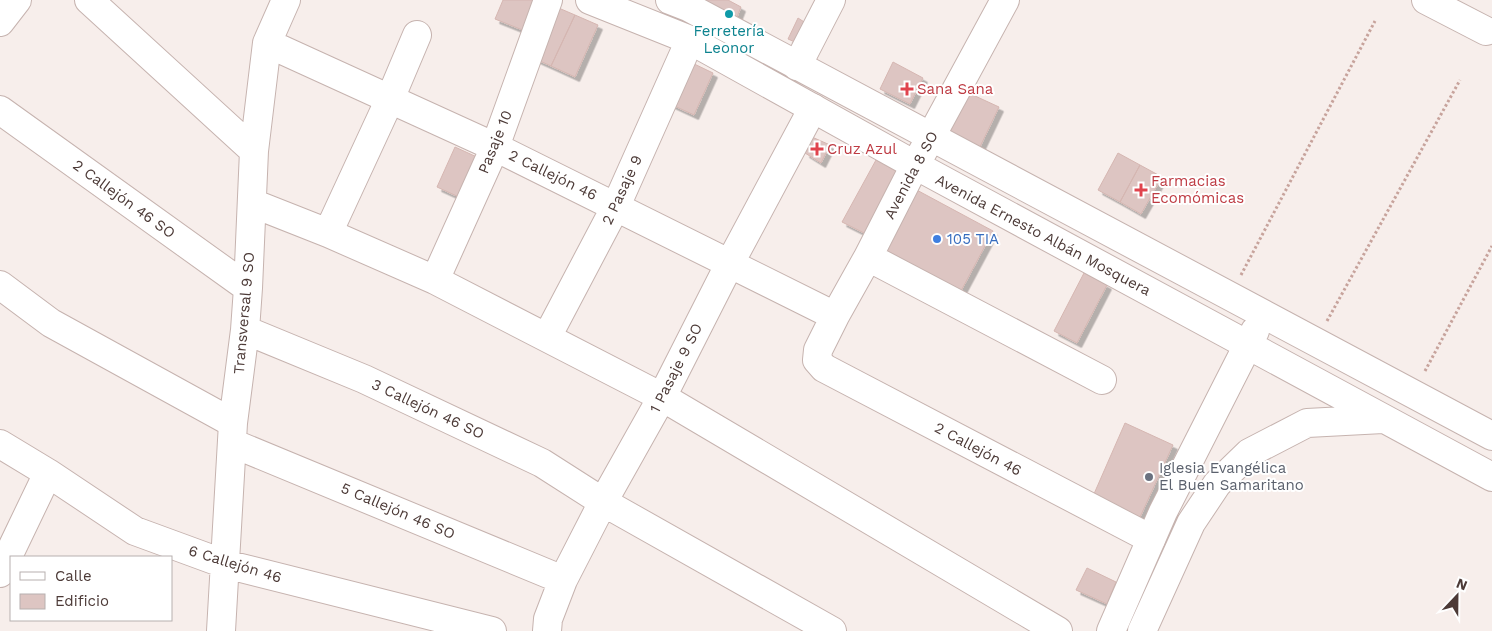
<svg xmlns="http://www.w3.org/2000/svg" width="1492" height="631" font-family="'Work Sans',sans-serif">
  <defs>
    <filter id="shadow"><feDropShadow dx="4.5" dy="4.5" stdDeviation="0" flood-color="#0004"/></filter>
  </defs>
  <rect width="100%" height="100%" fill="#f7eeeb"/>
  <path fill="#ddc5c2" stroke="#d5b6b1" filter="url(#shadow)" d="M 503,0 L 537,0 L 525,31 L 495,19 Z
    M 693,0 L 728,0 L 741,7 L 735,22 Z
    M 554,6 L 575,15 L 551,66 L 531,57 Z
    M 575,15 L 598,25 L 575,77 L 551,66 Z
    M 798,18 L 812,27 L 804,46 L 788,39 Z
    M 688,61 L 713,73 L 694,115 L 668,103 Z
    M 893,62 L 923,78 L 910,104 L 880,89 Z
    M 960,89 L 999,107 L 979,149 L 935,129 Z
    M 812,137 L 830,145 L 821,163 L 805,153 Z
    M 455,147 L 479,158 L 461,198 L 437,187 Z
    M 1118,153 L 1140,165 L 1120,202 L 1098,190 Z
    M 876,160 L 901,174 L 868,235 L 842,222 Z
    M 1140,165 L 1162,177 L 1141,214 L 1120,202 Z
    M 913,188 L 993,231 L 961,291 L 880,247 Z
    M 1084,273 L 1107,285 L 1077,343 L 1054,331 Z
    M 1125,423 L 1173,445 L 1136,526 L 1090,503 Z
    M 1087,568 L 1116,582 L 1107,604 L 1076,590 Z"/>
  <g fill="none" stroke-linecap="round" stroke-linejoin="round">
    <defs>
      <path id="minor" d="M 89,0 L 254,151
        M 1426,0 L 1486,31
        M 0,22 L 17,0
        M 267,43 L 495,147 L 835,316
        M 797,66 L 831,0
        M 0,110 L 248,288
        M 915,165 L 868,257 L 835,316 L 818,350 L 817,360 L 824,368 L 1151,539
        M 252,203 L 328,233 L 435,280 L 662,397 L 1058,631
        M 328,233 L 390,99 L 417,35
        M 868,257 L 1102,380
        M 435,280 L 495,147 L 548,0
        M 0,285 L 51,323 L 233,423
        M 245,330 L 364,379 L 542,463 L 603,502 L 832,631
        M 547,337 L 616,206 L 690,40
        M 232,443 L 563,580
        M 0,444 L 48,473 L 135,531 L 225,564 L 492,631
        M 0,573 L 48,473
        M 221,631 L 233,423 L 245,330 L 248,288 L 254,151 L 267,43 L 286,0
        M 547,631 L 548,619 L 563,580 L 603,502 L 662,397 L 730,263 L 813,108"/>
      <path id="tertiary" d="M 590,0 L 690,40 L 915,165 L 1492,477
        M 670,0 L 688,7 L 1492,436
        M 922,153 L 1005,0
        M 1111,631 L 1163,512 L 1255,331
        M 1142,631 L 1191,523 L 1217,484 L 1249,453 L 1307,423 L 1383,419"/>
    </defs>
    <use href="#minor" stroke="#c6b3af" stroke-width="30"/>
    <use href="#tertiary" stroke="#c6b3af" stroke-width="30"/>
    <path stroke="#c7a39c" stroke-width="3" stroke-dasharray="2.5 2.5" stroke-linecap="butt" d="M 1241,275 L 1375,21
      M 1327,321 L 1460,80
      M 1425,371 L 1492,246"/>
    <use href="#minor" stroke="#fff" stroke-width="28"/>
    <use href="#tertiary" stroke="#fff" stroke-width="28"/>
  </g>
  <circle fill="#0f9aa8" stroke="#fff" stroke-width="2" cx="729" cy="14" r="5"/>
  <g fill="#e0444e" stroke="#fff" stroke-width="2">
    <path d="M904.5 81.5h5v5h5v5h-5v5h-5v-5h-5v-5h5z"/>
    <path d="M814.5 141.5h5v5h5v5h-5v5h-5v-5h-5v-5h5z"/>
    <path d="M1138.5 182.5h5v5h5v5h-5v5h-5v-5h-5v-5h5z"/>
  </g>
  <circle fill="#3f7fe0" stroke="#fff" stroke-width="2" cx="937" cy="239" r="5"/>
  <circle fill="#6b7280" stroke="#fff" stroke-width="2" cx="1149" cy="477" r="5"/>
  <g text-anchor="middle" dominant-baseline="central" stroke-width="4" stroke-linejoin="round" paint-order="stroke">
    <g font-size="15" fill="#0d838f" stroke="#fff">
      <text x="729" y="31">Ferretería<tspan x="729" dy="17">Leonor</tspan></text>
    </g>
    <g font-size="15" fill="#be3a42" stroke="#fff" text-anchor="start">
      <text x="917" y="89">Sana Sana</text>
      <text x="827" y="149">Cruz Azul</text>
      <text x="1151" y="181">Farmacias<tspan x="1151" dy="17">Ecomómicas</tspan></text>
    </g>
    <g font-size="15" fill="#4c3a37" stroke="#fff">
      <text transform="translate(495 142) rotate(-68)">Pasaje 10</text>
      <text transform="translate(553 175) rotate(26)">2 Callejón 46</text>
      <text transform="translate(911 175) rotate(-62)">Avenida 8 SO</text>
      <text transform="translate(622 190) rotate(-65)">2 Pasaje 9</text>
      <text transform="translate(124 199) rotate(36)">2 Callejón 46 SO</text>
      <text transform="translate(1043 235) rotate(28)">Avenida Ernesto Albán Mosquera</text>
      <text transform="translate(244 313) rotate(-85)">Transversal 9 SO</text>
      <text transform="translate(676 368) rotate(-63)">1 Pasaje 9 SO</text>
      <text transform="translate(428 409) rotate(25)">3 Callejón 46 SO</text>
      <text transform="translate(978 449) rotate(28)">2 Callejón 46</text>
      <text transform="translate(398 511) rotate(23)">5 Callejón 46 SO</text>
      <text transform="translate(235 564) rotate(17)">6 Callejón 46</text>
    </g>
    <g font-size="15" fill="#366cbe" stroke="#fff" text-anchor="start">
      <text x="947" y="239">105 TIA</text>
    </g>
    <g font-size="15" fill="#5b616d" stroke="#fff" text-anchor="start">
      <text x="1159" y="468">Iglesia Evangélica<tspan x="1159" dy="17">El Buen Samaritano</tspan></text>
    </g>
  </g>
  <rect x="10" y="556" width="162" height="65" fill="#ffffff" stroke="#b7b0af"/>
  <rect x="20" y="572" width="25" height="8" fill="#ffffff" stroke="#b7b0af"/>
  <text x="55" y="581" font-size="15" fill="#4c3a37">Calle</text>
  <rect x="20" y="594" width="25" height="15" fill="#ddc5c2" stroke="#b7b0af"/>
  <text x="55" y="606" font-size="15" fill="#4c3a37">Edificio</text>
  <g transform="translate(1457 596) rotate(22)" stroke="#ffffff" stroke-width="4" paint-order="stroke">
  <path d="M0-4L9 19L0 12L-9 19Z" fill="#4c3a37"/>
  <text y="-8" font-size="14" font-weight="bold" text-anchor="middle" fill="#4c3a37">N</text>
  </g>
</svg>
